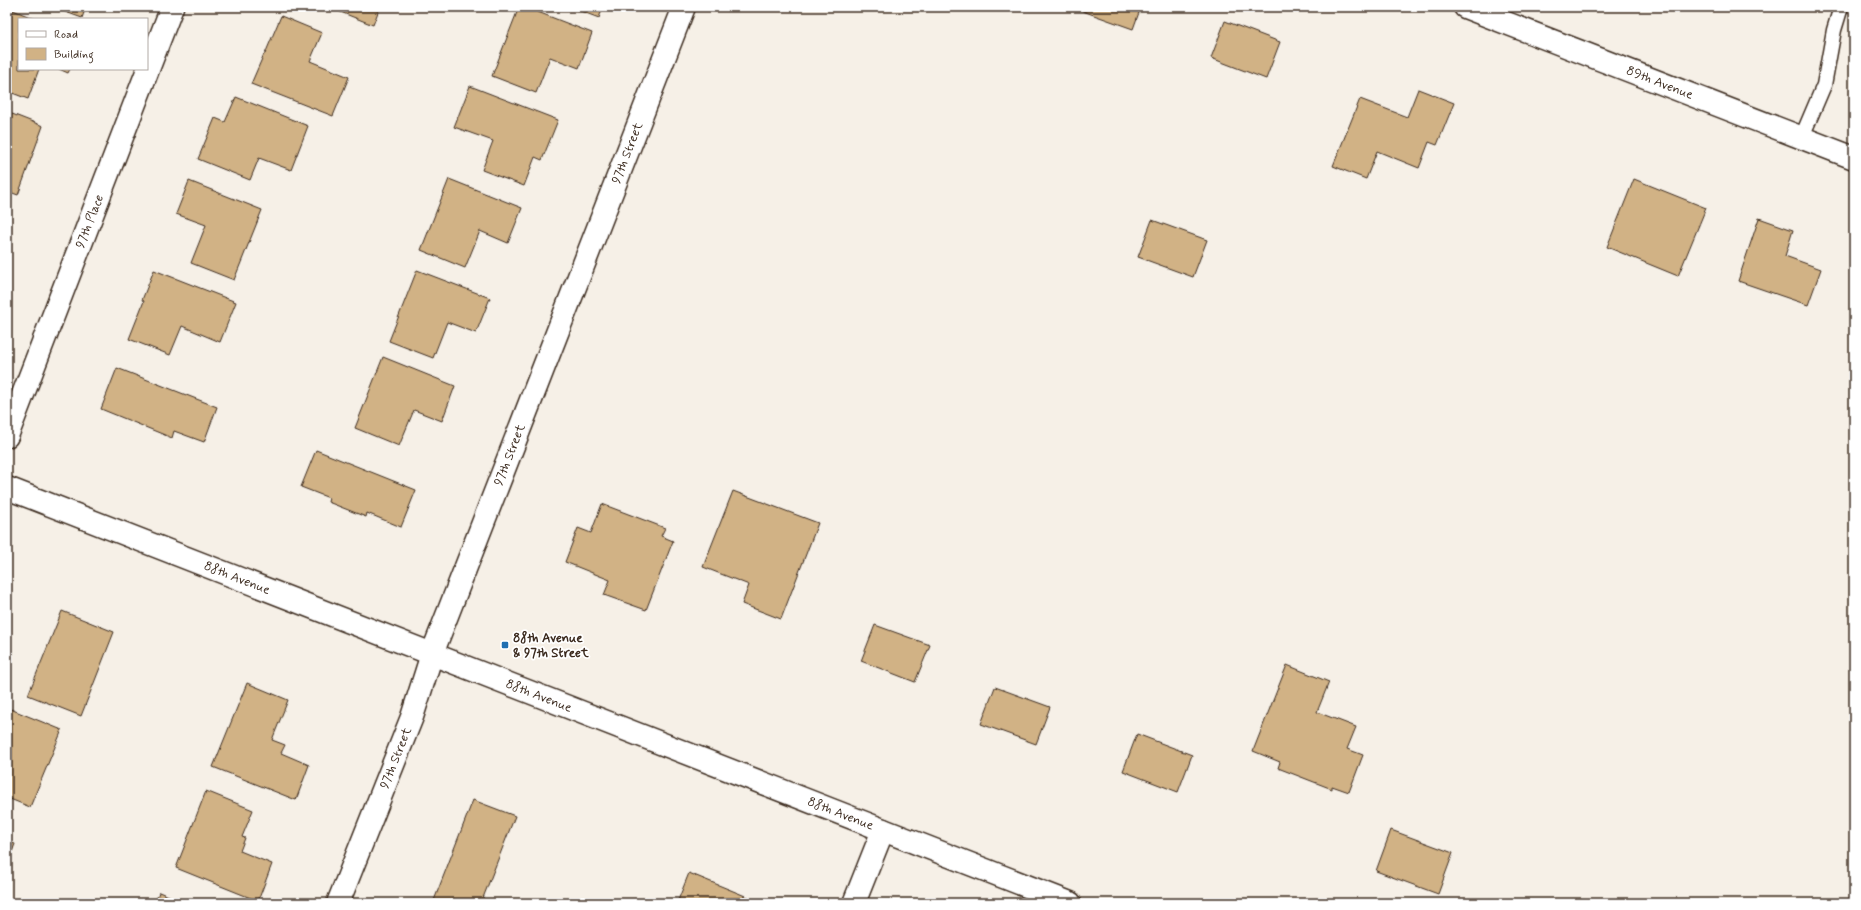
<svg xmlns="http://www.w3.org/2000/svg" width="1861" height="910" font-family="Mynerve,sans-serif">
  <rect width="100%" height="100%" fill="#f6f0e7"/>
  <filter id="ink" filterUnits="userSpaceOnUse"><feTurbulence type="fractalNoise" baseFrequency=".025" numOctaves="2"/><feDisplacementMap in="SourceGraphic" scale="8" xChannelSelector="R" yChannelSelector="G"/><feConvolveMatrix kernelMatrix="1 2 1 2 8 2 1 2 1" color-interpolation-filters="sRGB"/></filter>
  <g filter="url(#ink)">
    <path fill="#d1b285" stroke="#3b2a1e" d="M 52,7 L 86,7 L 82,18 Z
      M 328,7 L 380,7 L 373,25 Z
      M 519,7 L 525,7 L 592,33 L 579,68 L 550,57 L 536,93 L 492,76 Z
      M 570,7 L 603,7 L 599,18 Z
      M 1078,7 L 1141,7 L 1133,29 L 1077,9 Z
      M 13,10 L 35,19 L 19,19 L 19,69 L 39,69 L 28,99 L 7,91 L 7,25 Z
      M 281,16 L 322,33 L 310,61 L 349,77 L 333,116 L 251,84 L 264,54 L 265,54 Z
      M 1225,21 L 1280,42 L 1266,79 L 1211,58 Z
      M 59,69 L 70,69 L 68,73 Z
      M 470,86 L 558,120 L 542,160 L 535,157 L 524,186 L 482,170 L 493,141 L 454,127 Z
      M 1418,89 L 1454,103 L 1437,145 L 1429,142 L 1419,168 L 1377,151 L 1366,179 L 1333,166 L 1360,99 L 1407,117 Z
      M 236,97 L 308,126 L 291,170 L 259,158 L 250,180 L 198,159 L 215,118 L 225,122 Z
      M 7,112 L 43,126 L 18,195 L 7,191 Z
      M 449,179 L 522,208 L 508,243 L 480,231 L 465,268 L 421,250 Z
      M 1634,179 L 1706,208 L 1678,276 L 1607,247 Z
      M 189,181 L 262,210 L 234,280 L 191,263 L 206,225 L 176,214 Z
      M 1759,218 L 1793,230 L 1785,256 L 1821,269 L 1808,305 L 1738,281 Z
      M 1152,220 L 1207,240 L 1193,277 L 1138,257 Z
      M 154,270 L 236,302 L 220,342 L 182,326 L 170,355 L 129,339 L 144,301 L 142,300 Z
      M 417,270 L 490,298 L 476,333 L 447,322 L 433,358 L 389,341 Z
      M 383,357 L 455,386 L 442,421 L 414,410 L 399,446 L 355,428 Z
      M 117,368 L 217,407 L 204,442 L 174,431 L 172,438 L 101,409 Z
      M 316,450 L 416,490 L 401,527 L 367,513 L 366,517 L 328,502 L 329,498 L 301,487 Z
      M 733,491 L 818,523 L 781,619 L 742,604 L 749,585 L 703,567 Z
      M 602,504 L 665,528 L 661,536 L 673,541 L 646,610 L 604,595 L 610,580 L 565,562 L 578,528 L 591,533 Z
      M 62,611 L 114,632 L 81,716 L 28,695 Z
      M 875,625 L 930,645 L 915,682 L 861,661 Z
      M 1287,665 L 1329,682 L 1317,712 L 1356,727 L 1347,749 L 1363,755 L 1349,792 L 1332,786 L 1332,789 L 1278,768 L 1280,762 L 1253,751 Z
      M 247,683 L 288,700 L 272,740 L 285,745 L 281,753 L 309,765 L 296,800 L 213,767 Z
      M 995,687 L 1050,707 L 1036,744 L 981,724 Z
      M 8,708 L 62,730 L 30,807 L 10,799 L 7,806 L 7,712 Z
      M 1137,734 L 1192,755 L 1178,792 L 1123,771 Z
      M 206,791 L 253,810 L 242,837 L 245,838 L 240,851 L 272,864 L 258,901 L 176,868 Z
      M 473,800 L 515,816 L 481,903 L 433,903 Z
      M 1391,830 L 1453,853 L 1438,894 L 1376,871 Z
      M 7,840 L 15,844 L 7,865 Z
      M 689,873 L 760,902 L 759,903 L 677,903 Z
      M 159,892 L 186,903 L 155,903 Z"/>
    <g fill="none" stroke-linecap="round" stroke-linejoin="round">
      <defs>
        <path id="service" d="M 1801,139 L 1824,85 L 1834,30 L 1841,7"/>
        <g id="minor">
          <path id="s1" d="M 1465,7 L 1854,158"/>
          <path id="s2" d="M 7,436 L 172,7"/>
          <path id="s3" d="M 338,903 L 412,717 L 432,654 L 684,7"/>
          <path d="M 854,903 L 883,830"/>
        </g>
        <g id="tertiary">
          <path id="s4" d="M 7,488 L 1070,903"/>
        </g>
      </defs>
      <use href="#service" stroke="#3b2a1e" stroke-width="17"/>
      <use href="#minor" stroke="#3b2a1e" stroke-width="25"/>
      <use href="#tertiary" stroke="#3b2a1e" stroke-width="25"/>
      <use href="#service" stroke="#fff" stroke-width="14"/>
      <use href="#minor" stroke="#fff" stroke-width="22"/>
      <use href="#tertiary" stroke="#fff" stroke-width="22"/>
    </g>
  </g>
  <rect fill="#1f6fb2" stroke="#fff" stroke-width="1.5" x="501" y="641" width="8" height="8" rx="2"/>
  <g text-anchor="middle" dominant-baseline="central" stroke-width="3.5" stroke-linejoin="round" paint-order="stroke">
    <g font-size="13" fill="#3b2a1e" stroke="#fff">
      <text stroke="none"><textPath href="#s1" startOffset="209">89th Avenue</textPath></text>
      <text stroke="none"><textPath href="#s3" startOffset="804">97th Street</textPath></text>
      <text stroke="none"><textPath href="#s2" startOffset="230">97th Place</textPath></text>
      <text stroke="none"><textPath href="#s3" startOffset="480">97th Street</textPath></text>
      <text stroke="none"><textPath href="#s4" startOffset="247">88th Avenue</textPath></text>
      <text stroke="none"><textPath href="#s4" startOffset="571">88th Avenue</textPath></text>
      <text stroke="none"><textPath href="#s3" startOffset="156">97th Street</textPath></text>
      <text stroke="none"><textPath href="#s4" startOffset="895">88th Avenue</textPath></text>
    </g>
    <g font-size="13" font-weight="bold" fill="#3b2a1e" stroke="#fff" text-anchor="start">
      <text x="513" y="638">88th Avenue<tspan x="513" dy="15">&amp; 97th Street</tspan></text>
    </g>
  </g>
  <rect width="1861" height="910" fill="none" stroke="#fff" stroke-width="24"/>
  <rect x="12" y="12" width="1837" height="886" fill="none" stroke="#3b2a1e" stroke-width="1.5" filter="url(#ink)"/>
  <rect x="18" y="18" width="130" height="52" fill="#ffffff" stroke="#b1aaa5"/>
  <rect x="26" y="31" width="20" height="6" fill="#ffffff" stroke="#b1aaa5"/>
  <text x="54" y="38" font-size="12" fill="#3b2a1e">Road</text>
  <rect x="26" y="48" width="20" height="12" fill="#d1b285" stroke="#b1aaa5"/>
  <text x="54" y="58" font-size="12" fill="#3b2a1e">Building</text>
</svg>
